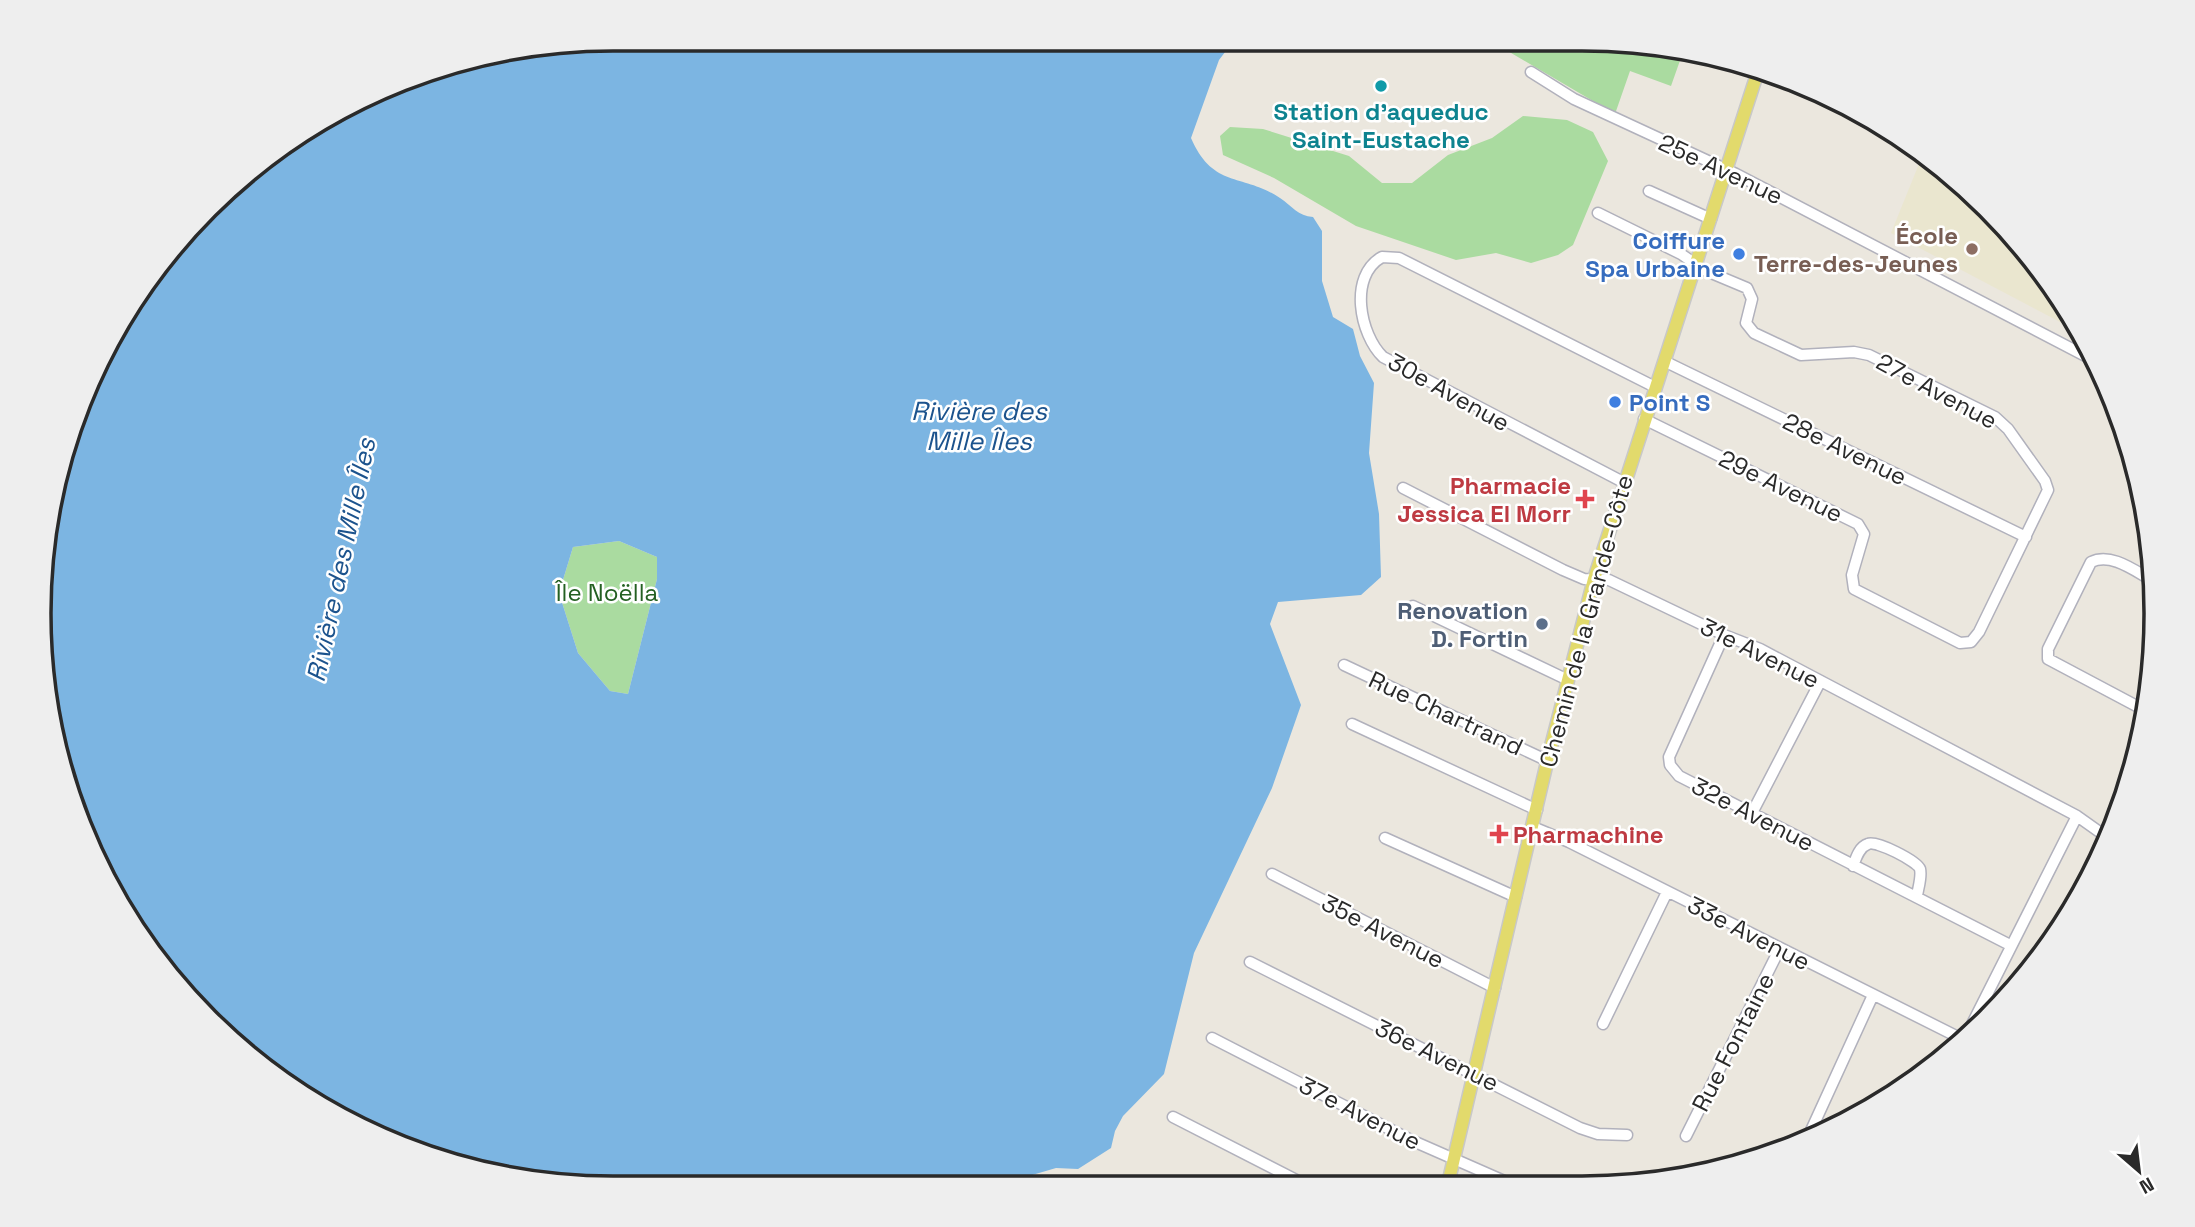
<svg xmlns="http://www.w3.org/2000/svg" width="2195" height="1227" font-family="'Space Grotesk',sans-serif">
  <rect width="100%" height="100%" fill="#ebe7de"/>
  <path fill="#eae6cf" d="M 1923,154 L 1961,181 L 2038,264 L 2068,312 L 2062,323 L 1891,233 Z"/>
  <path fill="#aadba0" d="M 1489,40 L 1619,40 L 1683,52 L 1671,86 L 1630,71 L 1615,114 Z
    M 1523,116 L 1567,120 L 1593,132 L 1608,161 L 1573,245 L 1558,255 L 1531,263 L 1496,253 L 1456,260 L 1356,226 L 1274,178 L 1223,155 L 1220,136 L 1230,127 L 1263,129 L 1349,156 L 1382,183 L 1412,183 L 1448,155 L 1492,138 Z
    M 619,541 L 657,557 L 657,579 L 628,694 L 610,691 L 578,653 L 559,593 L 573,547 Z"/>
  <path fill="#7cb5e2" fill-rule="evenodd" d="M 614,39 L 1235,39 L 1219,60 L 1191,138 C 1213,189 1243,173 1280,198 C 1292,206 1298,216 1313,217 L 1322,231 L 1322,281 L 1333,317 L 1353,329 L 1360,356 L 1374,383 L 1369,453 L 1379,514 L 1381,577 L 1361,595 L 1278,602 L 1270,624 L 1301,705 L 1272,788 L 1194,953 L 1164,1074 L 1123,1116 L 1115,1131 L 1111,1148 L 1078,1169 L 1056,1168 L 995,1186 L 576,1187 L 464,1169 L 326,1111 L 181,992 L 82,833 L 40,651 L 58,464 L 136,294 L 264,157 L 429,69 ZM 619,541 L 657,557 L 657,579 L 628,694 L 610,691 L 578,653 L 559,593 L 573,547 Z"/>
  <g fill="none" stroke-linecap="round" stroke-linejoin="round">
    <defs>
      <path id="minor" d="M 1735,63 L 1758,72
        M 1531,72 L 1574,99 L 1736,174 L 2099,363
        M 1649,191 L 1711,219
        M 1598,213 L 1681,254 L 1704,270 L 1747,288 L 1752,299 L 1746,323 L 1754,333 L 1801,355 L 1854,352 L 1869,355 L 1995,417 L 2008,429 L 2045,481 L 2048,490 L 1979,632 L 1971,642 L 1960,643 L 1854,589 L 1852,575 L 1864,534 L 1858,524 L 1644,419
        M 1664,361 L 2026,537
        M 1623,482 L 1383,357 C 1360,335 1348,276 1382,257 L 1399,258 L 1655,387
        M 1403,488 L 1563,570 L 1584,579 L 1609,580 L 1724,635 L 1760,649 L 2077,816 L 2108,838
        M 1413,606 L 1568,680
        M 1724,635 L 1669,757 L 1670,765 L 1679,776 L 2010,945
        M 1344,665 L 1548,761
        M 2146,711 L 2048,659 L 2048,649 L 2091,562 C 2112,552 2136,572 2155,582
        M 1352,724 L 1537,810
        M 1752,813 L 1820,682
        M 1533,827 L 1569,842 L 1964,1040
        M 1385,838 L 1516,897
        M 1853,866 C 1856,858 1859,847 1868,844 C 1876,840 1917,861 1920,869 C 1922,877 1918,888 1917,896
        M 1272,874 L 1495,988
        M 1250,962 L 1580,1128 L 1598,1134 L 1627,1135
        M 1603,1024 L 1667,892
        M 1212,1038 L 1413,1141 L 1511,1184
        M 1964,1040 L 2077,816
        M 1173,1117 L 1306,1185
        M 1686,1136 L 1780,948
        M 1808,1137 L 1873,995"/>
      <path id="major" d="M 1448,1184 L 1548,758 L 1594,579 L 1759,68"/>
    </defs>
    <use href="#minor" stroke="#b1b1bc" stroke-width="13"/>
    <use href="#major" stroke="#c8c8c8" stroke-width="15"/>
    <use href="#minor" stroke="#fff" stroke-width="10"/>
    <use href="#major" stroke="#e2da6c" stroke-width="12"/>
  </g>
  <circle fill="#0f9aa8" stroke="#fff" stroke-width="2.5" cx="1381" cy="86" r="7"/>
  <circle fill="#8d6e63" stroke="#fff" stroke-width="2.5" cx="1972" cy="249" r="7"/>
  <g fill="#3f7fe0" stroke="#fff" stroke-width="2.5">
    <circle cx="1739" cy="254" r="7"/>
    <circle cx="1615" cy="402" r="7"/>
  </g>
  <g fill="#e0444e" stroke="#fff" stroke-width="2.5">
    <path d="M1581.5 488.5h7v7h7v7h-7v7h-7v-7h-7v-7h7z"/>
    <path d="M1495.5 823.5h7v7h7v7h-7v7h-7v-7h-7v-7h7z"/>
  </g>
  <circle fill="#5c6f8a" stroke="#fff" stroke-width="2.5" cx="1542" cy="624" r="7"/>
  <g text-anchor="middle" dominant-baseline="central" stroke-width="5" stroke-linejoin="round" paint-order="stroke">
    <g font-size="24" font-weight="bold" fill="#0d838f" stroke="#fff">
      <text x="1381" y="111">Station d'aqueduc<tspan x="1381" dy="28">Saint-Eustache</tspan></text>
    </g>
    <g font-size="24" fill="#2a2a2a" stroke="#fff">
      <text transform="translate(1721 169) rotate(25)">25e Avenue</text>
      <text transform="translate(1937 391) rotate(28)">27e Avenue</text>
      <text transform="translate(1449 392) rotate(29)">30e Avenue</text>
      <text transform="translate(1845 449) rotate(26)">28e Avenue</text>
      <text transform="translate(1781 486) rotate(26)">29e Avenue</text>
      <text transform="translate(1586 621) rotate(-75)">Chemin de la Grande-Côte</text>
      <text transform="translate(1760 653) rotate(26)">31e Avenue</text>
      <text transform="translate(1446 713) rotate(25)">Rue Chartrand</text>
      <text transform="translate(1753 814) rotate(27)">32e Avenue</text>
      <text transform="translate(1383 931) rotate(27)">35e Avenue</text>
      <text transform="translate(1749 933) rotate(27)">33e Avenue</text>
      <text transform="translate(1733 1042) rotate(-63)">Rue Fontaine</text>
      <text transform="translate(1437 1055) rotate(26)">36e Avenue</text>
      <text transform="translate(1360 1113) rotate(27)">37e Avenue</text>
    </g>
    <g font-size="24" font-weight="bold" fill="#785e54" stroke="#fff" text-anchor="end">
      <text x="1958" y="235">École<tspan x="1958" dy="28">Terre-des-Jeunes</tspan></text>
    </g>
    <g font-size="24" font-weight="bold" fill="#366cbe" stroke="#fff" text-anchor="end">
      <text x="1725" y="240">Coiffure<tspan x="1725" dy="28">Spa Urbaine</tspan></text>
      <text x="1629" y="402" text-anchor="start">Point S</text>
    </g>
    <g font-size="24" font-weight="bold" fill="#be3a42" stroke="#fff" text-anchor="end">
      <text x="1571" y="485">Pharmacie<tspan x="1571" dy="28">Jessica El Morr</tspan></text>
      <text x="1513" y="834" text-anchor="start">Pharmachine</text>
    </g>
    <g font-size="24" fill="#246022" stroke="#fff">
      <text x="607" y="592">Île Noëlla</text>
    </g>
    <g font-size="24" font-weight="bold" fill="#4e5e75" stroke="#fff" text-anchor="end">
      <text x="1528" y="610">Renovation<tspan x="1528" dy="28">D. Fortin</tspan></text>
    </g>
    <g font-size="26" font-style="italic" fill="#1c538d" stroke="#fff">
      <text x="979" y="411">Rivière des<tspan x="979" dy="30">Mille Îles</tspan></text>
      <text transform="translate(341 560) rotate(-78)">Rivière des Mille Îles</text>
    </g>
  </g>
  <path d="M0 0H2195V1227H0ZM613 51H1582A562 562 0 0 1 2144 613V614A562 562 0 0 1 1582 1176H613A562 562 0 0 1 51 614V613A562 562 0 0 1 613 51Z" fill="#eee" fill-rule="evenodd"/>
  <path fill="none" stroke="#2a2a2a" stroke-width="3.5" d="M613 51H1582A562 562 0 0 1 2144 613V614A562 562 0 0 1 1582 1176H613A562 562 0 0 1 51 614V613A562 562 0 0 1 613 51Z"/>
  <g transform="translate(2139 1171) rotate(152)" stroke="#ffffff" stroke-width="5" paint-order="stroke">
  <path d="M0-5L12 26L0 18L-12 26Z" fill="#2a2a2a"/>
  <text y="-10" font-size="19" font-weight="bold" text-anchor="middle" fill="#2a2a2a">N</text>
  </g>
</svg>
